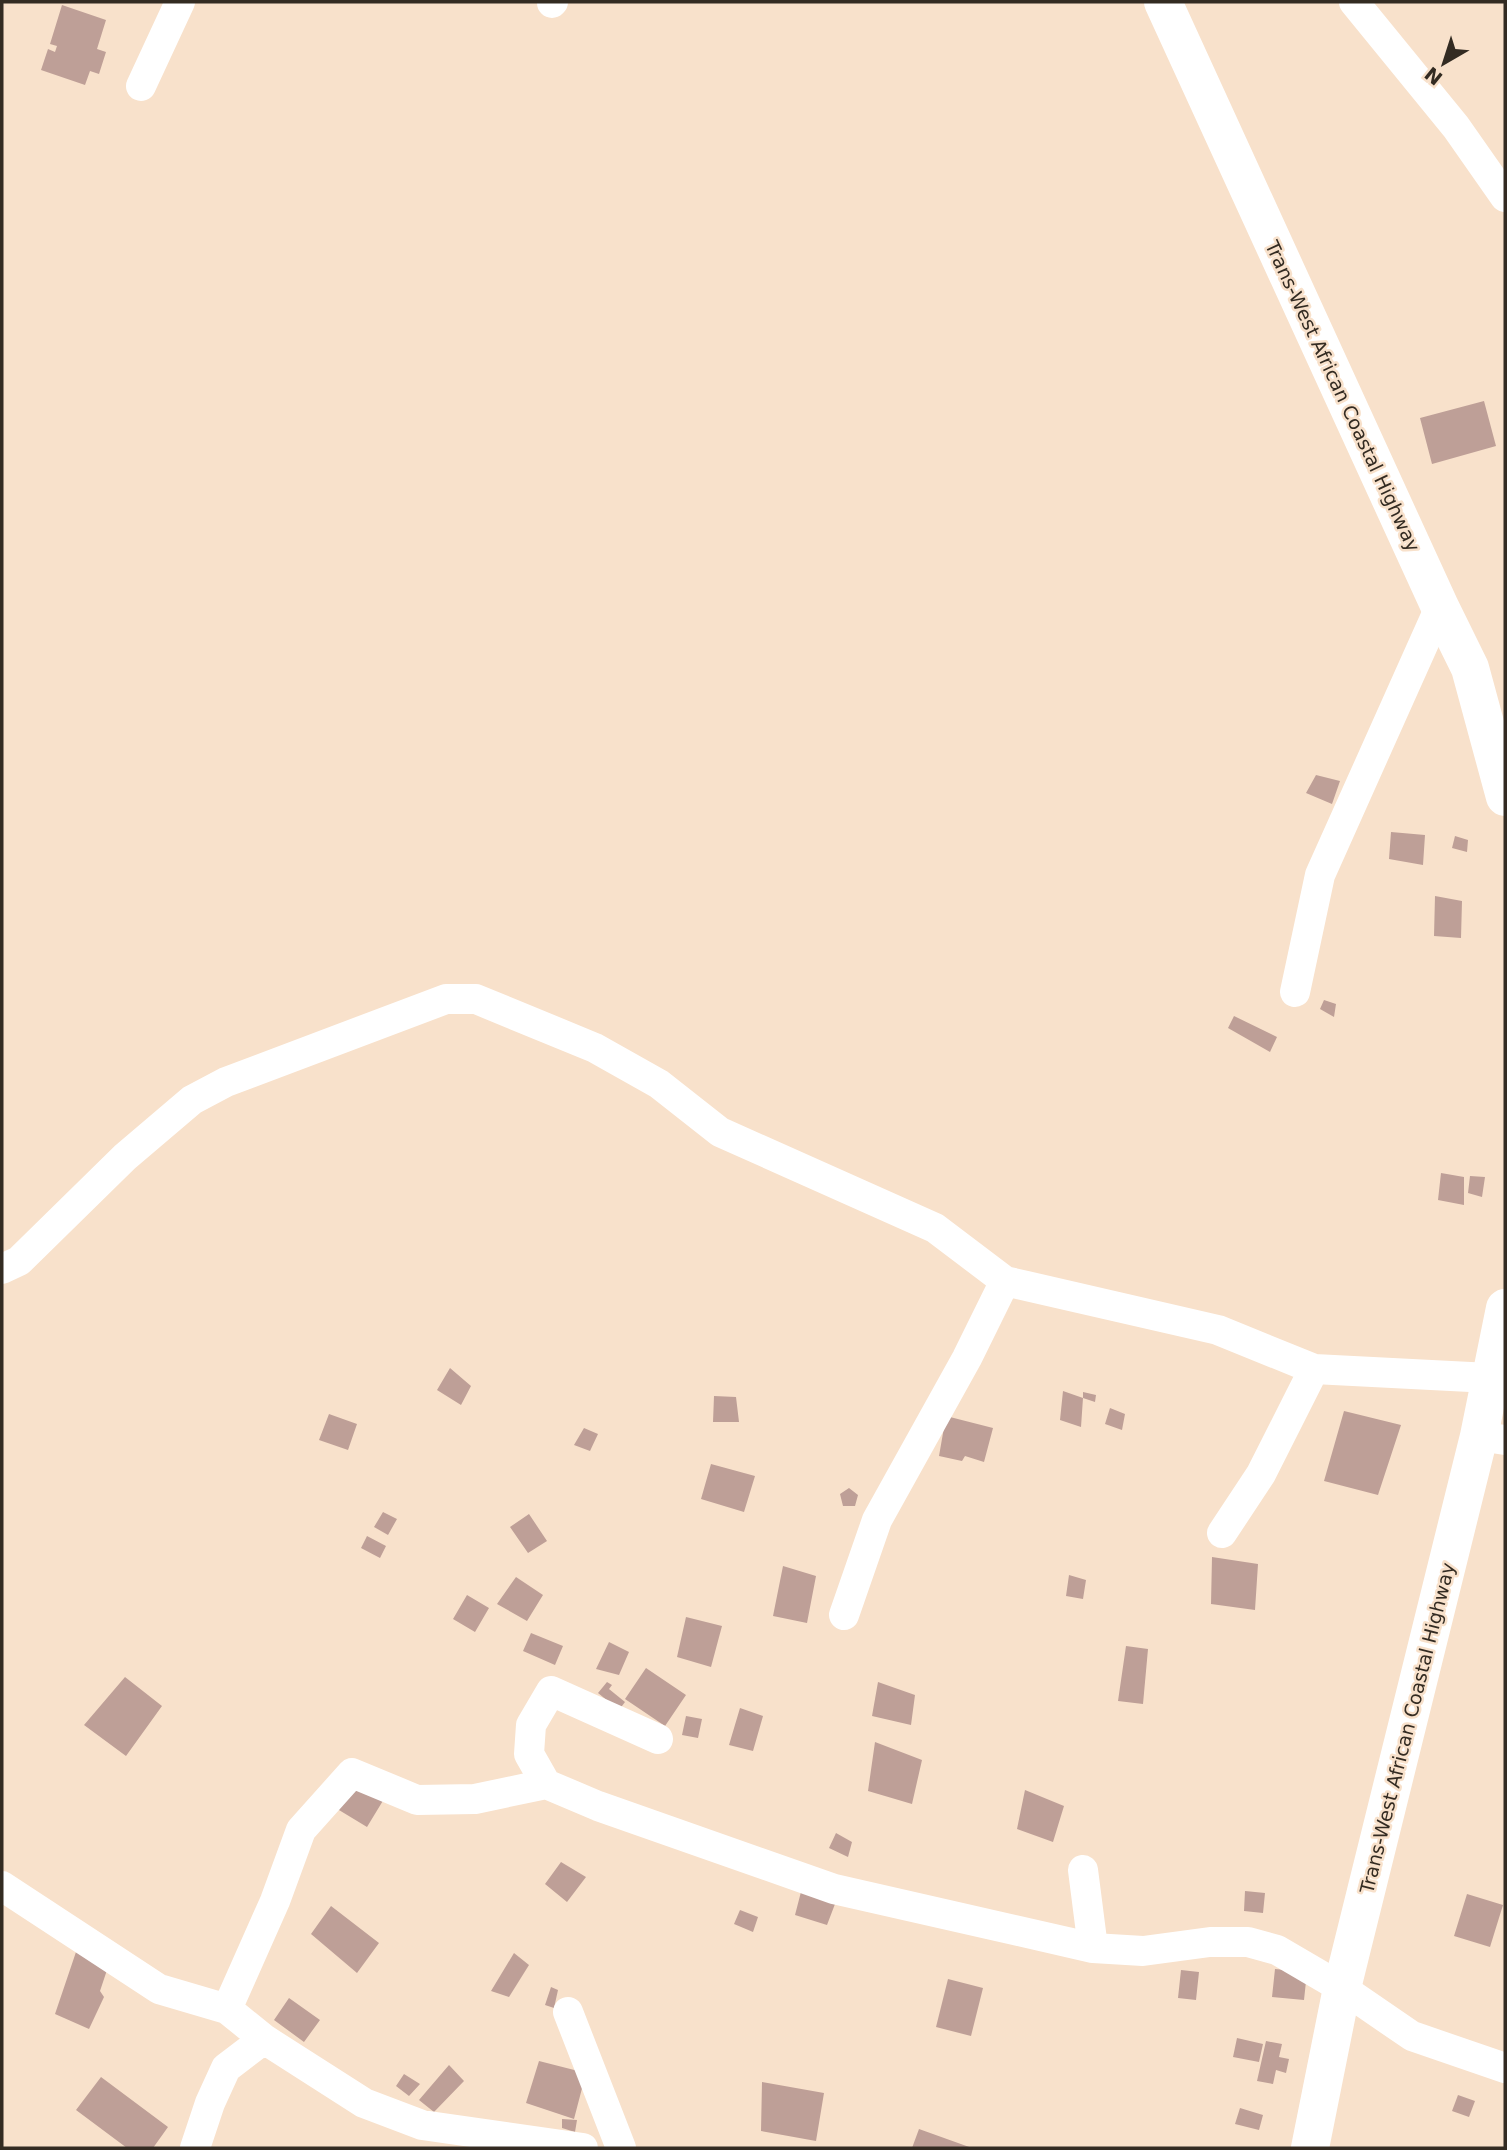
<svg xmlns="http://www.w3.org/2000/svg" width="1507" height="2150" font-family="'DejaVu Sans',sans-serif">
  <rect width="100%" height="100%" fill="#f8e1cb"/>
  <path fill="#be9f97" d="M 62,5 L 106,20 L 97,49 L 106,52 L 99,74 L 90,71 L 85,85 L 41,70 L 48,49 L 55,52 L 57,46 L 50,44 Z
    M 1484,401 L 1496,446 L 1432,464 L 1420,418 Z
    M 1316,775 L 1340,781 L 1332,804 L 1306,793 Z
    M 1391,832 L 1425,835 L 1423,865 L 1389,859 Z
    M 1455,836 L 1468,840 L 1467,852 L 1452,848 Z
    M 1435,896 L 1462,901 L 1461,938 L 1434,936 Z
    M 1324,1000 L 1336,1004 L 1334,1017 L 1320,1009 Z
    M 1234,1016 L 1277,1037 L 1270,1052 L 1228,1028 Z
    M 1441,1173 L 1464,1177 L 1464,1205 L 1438,1200 Z
    M 1470,1176 L 1485,1177 L 1482,1197 L 1468,1193 Z
    M 450,1368 L 471,1386 L 461,1405 L 437,1390 Z
    M 1063,1391 L 1083,1398 L 1083,1392 L 1096,1395 L 1095,1402 L 1083,1398 L 1081,1427 L 1060,1420 Z
    M 714,1396 L 736,1397 L 739,1422 L 713,1422 Z
    M 1110,1408 L 1125,1414 L 1122,1430 L 1105,1424 Z
    M 1344,1411 L 1401,1425 L 1378,1495 L 1324,1481 Z
    M 329,1414 L 357,1424 L 348,1450 L 319,1440 Z
    M 946,1416 L 993,1428 L 984,1462 L 965,1456 L 962,1461 L 939,1456 Z
    M 584,1428 L 598,1434 L 590,1451 L 574,1445 Z
    M 711,1464 L 755,1476 L 744,1512 L 701,1499 Z
    M 849,1488 L 858,1495 L 855,1506 L 843,1506 L 840,1494 Z
    M 383,1512 L 397,1519 L 388,1535 L 374,1527 Z
    M 529,1514 L 547,1541 L 528,1553 L 510,1527 Z
    M 367,1536 L 386,1546 L 380,1558 L 361,1548 Z
    M 1212,1557 L 1258,1564 L 1255,1610 L 1211,1604 Z
    M 783,1566 L 816,1576 L 807,1623 L 773,1616 Z
    M 1069,1575 L 1086,1580 L 1083,1599 L 1066,1596 Z
    M 516,1577 L 543,1595 L 527,1621 L 497,1604 Z
    M 467,1595 L 489,1608 L 475,1632 L 453,1619 Z
    M 686,1617 L 722,1626 L 711,1667 L 677,1657 Z
    M 531,1633 L 563,1646 L 555,1665 L 523,1651 Z
    M 609,1642 L 629,1652 L 619,1675 L 596,1669 Z
    M 1126,1646 L 1148,1649 L 1143,1704 L 1118,1701 Z
    M 646,1668 L 686,1695 L 665,1726 L 625,1699 Z
    M 125,1677 L 162,1706 L 126,1756 L 84,1725 Z
    M 607,1682 L 612,1685 L 609,1689 L 625,1702 L 619,1710 L 598,1693 Z
    M 878,1682 L 915,1695 L 911,1725 L 872,1716 Z
    M 740,1708 L 763,1716 L 753,1751 L 729,1745 Z
    M 686,1716 L 702,1719 L 698,1738 L 682,1735 Z
    M 875,1742 L 922,1760 L 912,1804 L 868,1791 Z
    M 352,1779 L 384,1799 L 367,1827 L 334,1807 Z
    M 1025,1790 L 1064,1806 L 1053,1842 L 1017,1829 Z
    M 836,1833 L 852,1842 L 848,1857 L 829,1848 Z
    M 561,1862 L 586,1877 L 567,1902 L 545,1884 Z
    M 802,1888 L 835,1904 L 827,1925 L 795,1915 Z
    M 1245,1891 L 1265,1893 L 1263,1913 L 1244,1911 Z
    M 1467,1894 L 1503,1905 L 1490,1947 L 1454,1936 Z
    M 331,1906 L 379,1943 L 357,1973 L 311,1934 Z
    M 740,1910 L 758,1917 L 753,1932 L 734,1924 Z
    M 76,1952 L 107,1970 L 100,1991 L 104,1997 L 89,2029 L 55,2014 Z
    M 514,1953 L 529,1965 L 509,1997 L 491,1991 Z
    M 1275,1969 L 1307,1972 L 1304,2000 L 1272,1997 Z
    M 1181,1970 L 1199,1972 L 1196,2000 L 1178,1998 Z
    M 948,1979 L 983,1988 L 971,2036 L 936,2027 Z
    M 551,1987 L 558,1990 L 554,2008 L 545,2005 Z
    M 289,1998 L 320,2020 L 304,2042 L 274,2020 Z
    M 1237,2038 L 1263,2044 L 1259,2062 L 1233,2057 Z
    M 1266,2041 L 1282,2044 L 1279,2057 L 1289,2059 L 1286,2073 L 1276,2070 L 1273,2084 L 1257,2081 Z
    M 539,2061 L 586,2073 L 574,2119 L 526,2103 Z
    M 449,2065 L 464,2081 L 434,2112 L 419,2100 Z
    M 404,2074 L 420,2084 L 409,2096 L 396,2086 Z
    M 101,2077 L 168,2127 L 153,2148 L 127,2148 L 76,2110 Z
    M 762,2082 L 824,2093 L 816,2141 L 761,2131 Z
    M 1458,2095 L 1475,2101 L 1469,2117 L 1452,2111 Z
    M 1240,2108 L 1263,2115 L 1259,2130 L 1235,2124 Z
    M 562,2119 L 577,2120 L 575,2132 L 562,2128 Z
    M 919,2129 L 972,2148 L 912,2148 Z"/>
  <g fill="none" stroke-linecap="round" stroke-linejoin="round">
    <path stroke="#fff" stroke-width="30" d="M 1354,2 L 1456,127 L 1505,197
      M 552,3 L 553,2
      M 141,86 L 180,2
      M 1295,992 L 1320,875 L 1440,607
      M 2,1269 L 19,1261 L 125,1157 L 192,1100 L 226,1082 L 446,999 L 476,999 L 595,1048 L 659,1084 L 720,1132 L 935,1228 L 1005,1281 L 1218,1330 L 1314,1369
      M 1479,1436 L 1505,1440
      M 1222,1533 L 1261,1474 L 1314,1369 L 1490,1378
      M 844,1615 L 877,1520 L 967,1358 L 1005,1281
      M 658,1739 L 551,1691 L 531,1725 L 529,1754 L 546,1784 L 598,1806 L 834,1889 L 1093,1948
      M 546,1784 L 475,1799 L 417,1800 L 352,1773 L 301,1830 L 275,1901 L 227,2009 L 264,2039 L 364,2103 L 422,2125 L 583,2148
      M 1083,1870 L 1093,1948 L 1143,1951 L 1210,1942 L 1248,1942 L 1277,1950 L 1342,1988 L 1412,2036 L 1505,2068
      M 2,1886 L 159,1989 L 227,2009
      M 568,2012 L 621,2148
      M 195,2148 L 210,2103 L 226,2068 L 264,2039"/>
    <path stroke="#fff" stroke-width="38" d="M 1163,2 L 1440,607 L 1470,668 L 1505,797
      M 1310,2148 L 1342,1988 L 1479,1436 L 1505,1308"/>
  </g>
  <g text-anchor="middle" dominant-baseline="central" stroke-width="5" stroke-linejoin="round" paint-order="stroke">
    <g font-size="19" fill="#332b22" stroke="#f8e1cb">
      <text transform="translate(1343 396) rotate(65)">Trans-West African Coastal Highway</text>
      <text transform="translate(1407 1728) rotate(-76)">Trans-West African Coastal Highway</text>
    </g>
  </g>
  <rect width="1507" height="2150" fill="none" stroke="#332b22" stroke-width="7"/>
  <g transform="translate(1444 63) rotate(219)" stroke="#f8e1cb" stroke-width="5" paint-order="stroke">
  <path d="M0-5L12 26L0 18L-12 26Z" fill="#332b22"/>
  <text y="-10" font-size="19" font-weight="bold" text-anchor="middle" fill="#332b22">N</text>
  </g>
</svg>
